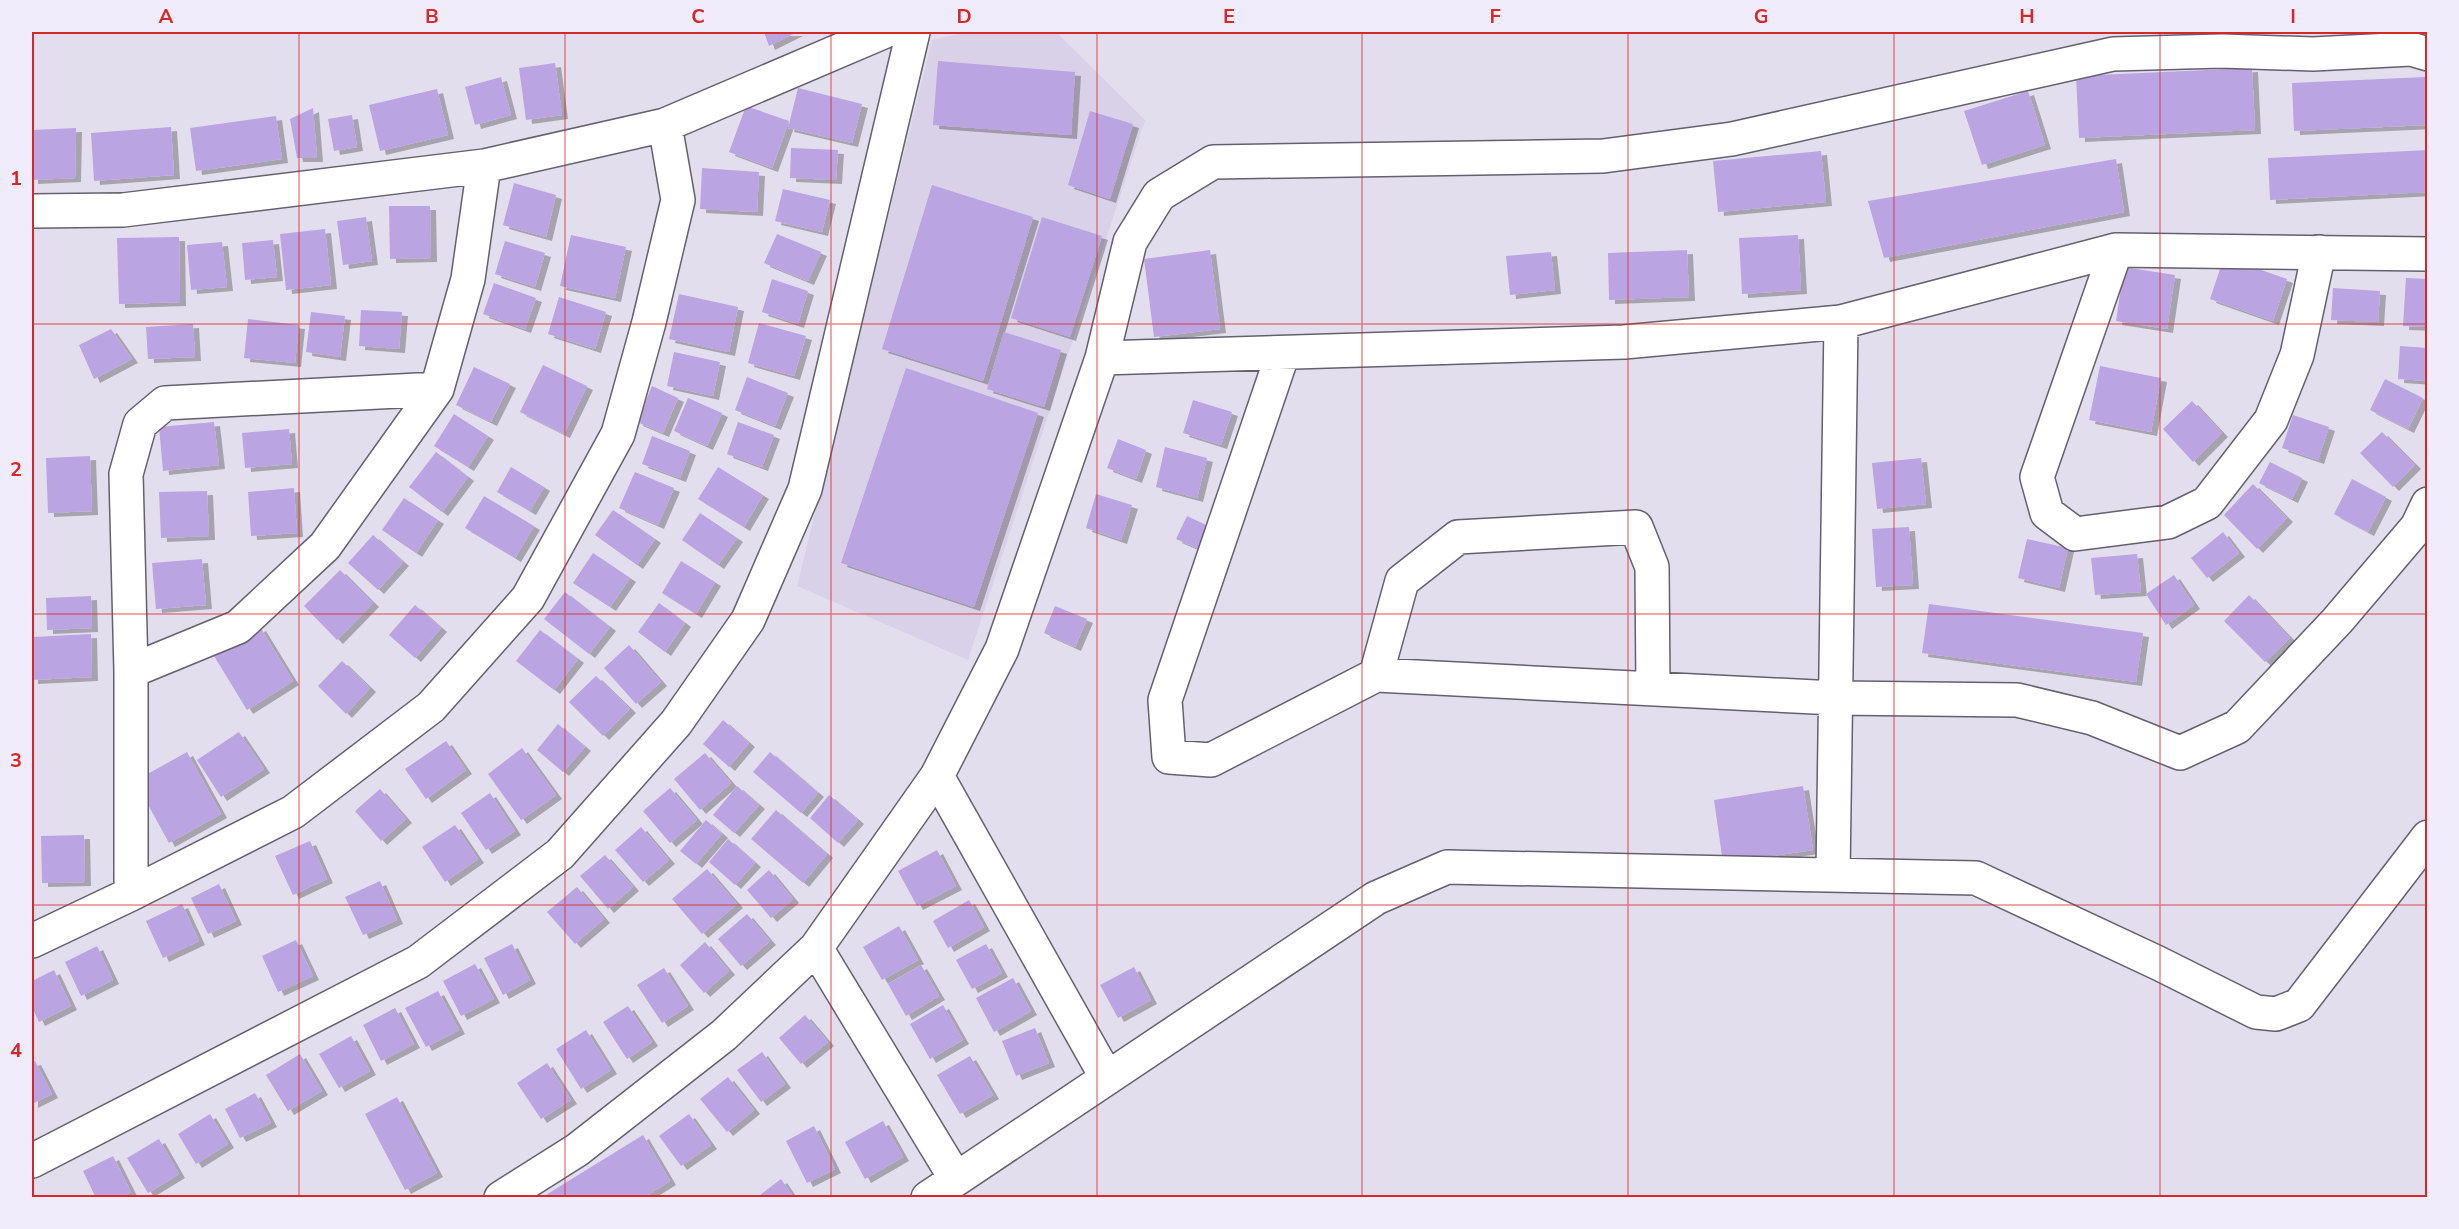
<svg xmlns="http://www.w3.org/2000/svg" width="2459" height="1229" font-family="'Nunito Sans',sans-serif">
  <defs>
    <filter id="shadow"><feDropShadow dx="6" dy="4" stdDeviation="0" flood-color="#0004"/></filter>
  </defs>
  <rect width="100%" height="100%" fill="#e3deee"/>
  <path fill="#d9d1e8" d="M 967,32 L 1056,32 L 1145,120 L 968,660 L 797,586 L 932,40 Z"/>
  <path fill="#baa4e2" filter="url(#shadow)" d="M 764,32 L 797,32 L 769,46 Z
    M 938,61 L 1075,72 L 1071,135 L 933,125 Z
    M 555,63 L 562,115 L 526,120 L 519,68 Z
    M 2252,68 L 2255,130 L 2079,138 L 2076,76 Z
    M 501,77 L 511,115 L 475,125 L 465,87 Z
    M 2425,77 L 2428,125 L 2294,131 L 2292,83 Z
    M 798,88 L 862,104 L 852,143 L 788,128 Z
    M 437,89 L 448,135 L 380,151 L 369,105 Z
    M 2028,91 L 2045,145 L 1982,165 L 1964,111 Z
    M 746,106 L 789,121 L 772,168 L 729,152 Z
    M 313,108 L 317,158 L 297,158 L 290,119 Z
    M 1090,111 L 1133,124 L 1110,199 L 1068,185 Z
    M 352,115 L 357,147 L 334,151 L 328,119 Z
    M 276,116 L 282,159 L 196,171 L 190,128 Z
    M 171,127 L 174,175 L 94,181 L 91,133 Z
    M 76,128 L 75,178 L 32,180 L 32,130 Z
    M 791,148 L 838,150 L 836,180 L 790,178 Z
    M 2428,150 L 2428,192 L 2270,200 L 2268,158 Z
    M 1821,151 L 1826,202 L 1718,212 L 1713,161 Z
    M 2116,159 L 2124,212 L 1884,258 L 1868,201 Z
    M 702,168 L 759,172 L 757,212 L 700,209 Z
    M 514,183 L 556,195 L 546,237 L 503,225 Z
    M 932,185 L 1033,217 L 983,381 L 882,349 Z
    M 783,189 L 830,200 L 822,232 L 775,221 Z
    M 389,206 L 430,206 L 431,258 L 390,259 Z
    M 366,217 L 372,261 L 343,265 L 337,221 Z
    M 1042,217 L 1102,236 L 1070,337 L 1011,318 Z
    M 325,229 L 331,285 L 286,290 L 280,234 Z
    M 777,234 L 821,252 L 808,281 L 764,263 Z
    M 571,235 L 626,247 L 615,298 L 560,286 Z
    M 1798,235 L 1801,290 L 1742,294 L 1739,238 Z
    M 179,237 L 180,302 L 119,304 L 117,238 Z
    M 273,240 L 277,277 L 245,280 L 242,243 Z
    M 505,241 L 545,253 L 535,287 L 495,274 Z
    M 222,242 L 227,287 L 191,290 L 187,245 Z
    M 1210,250 L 1220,329 L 1154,337 L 1144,259 Z
    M 1687,250 L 1689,297 L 1609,300 L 1608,253 Z
    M 1551,252 L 1555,290 L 1510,295 L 1506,256 Z
    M 2224,257 L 2287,279 L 2273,321 L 2210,299 Z
    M 2124,267 L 2175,275 L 2167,329 L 2116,321 Z
    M 2406,278 L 2428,279 L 2428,327 L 2403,326 Z
    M 772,279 L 808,291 L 798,324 L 762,312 Z
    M 494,283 L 536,298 L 525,329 L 483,314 Z
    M 2333,288 L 2380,291 L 2378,322 L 2331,320 Z
    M 679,294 L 738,307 L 729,352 L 669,339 Z
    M 559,297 L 606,312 L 595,349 L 548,334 Z
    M 361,310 L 402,312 L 399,349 L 359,346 Z
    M 311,312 L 345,316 L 340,357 L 306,352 Z
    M 248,319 L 299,325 L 295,363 L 244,358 Z
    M 759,323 L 806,336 L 794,376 L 748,363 Z
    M 193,324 L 195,357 L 148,359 L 146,327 Z
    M 111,329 L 132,359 L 94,379 L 79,345 Z
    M 1004,332 L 1061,350 L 1044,407 L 987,389 Z
    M 2400,346 L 2428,348 L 2428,381 L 2398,379 Z
    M 674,352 L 720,362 L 713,396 L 667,386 Z
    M 543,365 L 587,386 L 564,434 L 520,412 Z
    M 2100,366 L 2161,378 L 2151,432 L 2089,420 Z
    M 474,367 L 510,384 L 491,422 L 456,405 Z
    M 906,368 L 1038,413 L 974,607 L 841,563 Z
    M 747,377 L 788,393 L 775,426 L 735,410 Z
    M 2385,379 L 2423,398 L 2408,429 L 2370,410 Z
    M 652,386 L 678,398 L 663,433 L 637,422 Z
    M 688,398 L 722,413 L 707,446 L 674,431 Z
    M 1193,400 L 1232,412 L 1221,445 L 1183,433 Z
    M 2192,401 L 2222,433 L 2193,462 L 2163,429 Z
    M 454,414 L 488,436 L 468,467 L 434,446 Z
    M 2293,415 L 2329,427 L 2318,460 L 2282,448 Z
    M 214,422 L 219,465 L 163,471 L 159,427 Z
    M 738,422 L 774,435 L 762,467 L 727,454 Z
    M 289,429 L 292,464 L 245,468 L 242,433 Z
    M 2382,432 L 2415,465 L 2393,487 L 2360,453 Z
    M 652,436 L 690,451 L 680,478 L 642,464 Z
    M 1118,439 L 1146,450 L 1136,479 L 1107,468 Z
    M 1165,447 L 1207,458 L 1197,498 L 1156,487 Z
    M 436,452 L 468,477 L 442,512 L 409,487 Z
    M 90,456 L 92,511 L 48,513 L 46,458 Z
    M 1921,458 L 1926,504 L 1877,509 L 1872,463 Z
    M 2270,462 L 2302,478 L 2292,499 L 2259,483 Z
    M 511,467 L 544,487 L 530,511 L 497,492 Z
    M 718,467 L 763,495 L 744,527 L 698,499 Z
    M 635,472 L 674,488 L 658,525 L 619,508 Z
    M 2352,479 L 2386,497 L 2368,532 L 2334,514 Z
    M 2253,484 L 2287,518 L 2257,549 L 2224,515 Z
    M 294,488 L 297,533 L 251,536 L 248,492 Z
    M 207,491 L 209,536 L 161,538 L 159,492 Z
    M 1096,494 L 1132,505 L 1121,540 L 1086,528 Z
    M 484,496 L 534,526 L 515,558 L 465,528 Z
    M 404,498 L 438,520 L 416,553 L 382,530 Z
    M 613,510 L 655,539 L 637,565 L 595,535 Z
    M 700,513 L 737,538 L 718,565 L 682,540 Z
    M 1187,516 L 1221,532 L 1210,554 L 1176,539 Z
    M 1909,527 L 1913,585 L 1876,587 L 1872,529 Z
    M 2223,532 L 2239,553 L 2207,578 L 2191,558 Z
    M 373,535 L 403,562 L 378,590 L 348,563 Z
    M 2027,539 L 2068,548 L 2059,588 L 2018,578 Z
    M 593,553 L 630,578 L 610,607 L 573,583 Z
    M 2137,554 L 2141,592 L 2095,595 L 2091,558 Z
    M 202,559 L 206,605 L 156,609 L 152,563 Z
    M 681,561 L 715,582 L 696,614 L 662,593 Z
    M 340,570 L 373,603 L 337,640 L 304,606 Z
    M 2174,575 L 2194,605 L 2166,625 L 2146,594 Z
    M 565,592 L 610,627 L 589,654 L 544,619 Z
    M 2249,595 L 2290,638 L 2265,662 L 2224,621 Z
    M 91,596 L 92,628 L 47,630 L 46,598 Z
    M 659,603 L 685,623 L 665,652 L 638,632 Z
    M 1929,604 L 2143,633 L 2136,682 L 1922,653 Z
    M 415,605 L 441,628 L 415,658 L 389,635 Z
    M 1055,606 L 1087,619 L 1075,647 L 1044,633 Z
    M 260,627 L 293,681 L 247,710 L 214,656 Z
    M 540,630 L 578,659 L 554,690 L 516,661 Z
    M 91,634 L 92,677 L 32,680 L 32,637 Z
    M 629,645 L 661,682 L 636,704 L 604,668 Z
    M 342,661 L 370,688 L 346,714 L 318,686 Z
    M 596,676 L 630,709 L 603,736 L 569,702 Z
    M 723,720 L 749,743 L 729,767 L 703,744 Z
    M 558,724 L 585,747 L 563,772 L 537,750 Z
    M 239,732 L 264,769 L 221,797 L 197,760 Z
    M 446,741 L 466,770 L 426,799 L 405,769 Z
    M 522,748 L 556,795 L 521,820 L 488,774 Z
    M 187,752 L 221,814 L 169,843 L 135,781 Z
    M 770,752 L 818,793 L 801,813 L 753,772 Z
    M 705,753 L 731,783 L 700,810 L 674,779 Z
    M 737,786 L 759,805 L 734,833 L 713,815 Z
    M 1803,786 L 1813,850 L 1723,863 L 1714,800 Z
    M 670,788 L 697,820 L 670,843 L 643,811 Z
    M 380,789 L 406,819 L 381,841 L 355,811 Z
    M 490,793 L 515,831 L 486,850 L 461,813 Z
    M 829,795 L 858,820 L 838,843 L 810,818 Z
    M 776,810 L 827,854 L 803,883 L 751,839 Z
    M 706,820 L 722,834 L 696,864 L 680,851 Z
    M 455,825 L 478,859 L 445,882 L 422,847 Z
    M 641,827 L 669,860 L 643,882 L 615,850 Z
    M 84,835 L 85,882 L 42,883 L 41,836 Z
    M 728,839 L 755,863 L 735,885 L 709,862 Z
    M 310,841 L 327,879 L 293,895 L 275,856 Z
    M 937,850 L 956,886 L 917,906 L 898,871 Z
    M 605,855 L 633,887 L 608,909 L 580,876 Z
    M 707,869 L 737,904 L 702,934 L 672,899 Z
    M 769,870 L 793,899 L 771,918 L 747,890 Z
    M 380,881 L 397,920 L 363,935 L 345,897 Z
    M 219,884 L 236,921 L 208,934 L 191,898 Z
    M 577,887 L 604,919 L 575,944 L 547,912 Z
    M 969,900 L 984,927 L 948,948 L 933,921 Z
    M 182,904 L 199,941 L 163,958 L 146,921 Z
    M 747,914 L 770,941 L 741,966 L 718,939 Z
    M 899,926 L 918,960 L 882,980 L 863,947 Z
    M 296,940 L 313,976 L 278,992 L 262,956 Z
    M 705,942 L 729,971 L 704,993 L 680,965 Z
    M 512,944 L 530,980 L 503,995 L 484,958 Z
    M 986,944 L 1002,973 L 972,989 L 956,960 Z
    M 97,946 L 113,980 L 81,996 L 65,962 Z
    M 475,964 L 494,999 L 461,1016 L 443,981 Z
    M 921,965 L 939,996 L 906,1016 L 888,984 Z
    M 1134,967 L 1151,1000 L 1118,1018 L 1100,985 Z
    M 664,968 L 688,1006 L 662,1023 L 637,985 Z
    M 54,970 L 71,1006 L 39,1022 L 32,1007 L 32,981 Z
    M 1013,978 L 1031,1011 L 994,1032 L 976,998 Z
    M 438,991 L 459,1030 L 426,1047 L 405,1008 Z
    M 943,1005 L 963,1040 L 930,1059 L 910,1024 Z
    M 628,1006 L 652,1042 L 627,1059 L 603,1022 Z
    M 395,1008 L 414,1044 L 381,1061 L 363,1025 Z
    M 805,1015 L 828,1042 L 801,1064 L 779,1038 Z
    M 1035,1028 L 1049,1063 L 1016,1076 L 1002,1041 Z
    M 586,1030 L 611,1070 L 581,1089 L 556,1049 Z
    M 351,1036 L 370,1071 L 339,1088 L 319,1054 Z
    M 762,1052 L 785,1084 L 761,1102 L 737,1070 Z
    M 300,1054 L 322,1091 L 288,1111 L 266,1075 Z
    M 970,1056 L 993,1095 L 960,1114 L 937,1075 Z
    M 35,1061 L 52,1094 L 32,1104 L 32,1062 Z
    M 547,1063 L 571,1100 L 541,1119 L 517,1083 Z
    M 728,1077 L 754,1110 L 727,1132 L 700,1099 Z
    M 255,1093 L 271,1123 L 240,1138 L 225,1109 Z
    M 397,1097 L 437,1173 L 405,1190 L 365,1114 Z
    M 210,1114 L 228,1144 L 196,1164 L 178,1134 Z
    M 689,1114 L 711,1145 L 681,1166 L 659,1136 Z
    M 883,1121 L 903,1157 L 865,1179 L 845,1142 Z
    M 814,1126 L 835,1169 L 807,1183 L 786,1141 Z
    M 643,1135 L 670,1181 L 643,1198 L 541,1198 Z
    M 159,1139 L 179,1174 L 148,1193 L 127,1158 Z
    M 113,1156 L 131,1192 L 120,1198 L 96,1198 L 83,1171 Z
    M 781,1179 L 794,1198 L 756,1198 Z"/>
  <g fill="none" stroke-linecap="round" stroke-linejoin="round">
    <defs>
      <path id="minor" d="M 32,211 L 123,210 L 484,166 L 665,125 L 883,32
        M 2116,250 L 2037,477 L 2047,513 L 2075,534 L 2168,522 L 2207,503 L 2271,420 L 2297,355 L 2319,252
        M 1283,353 L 1165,700 L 1169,757 L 1211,760 L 1376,675 L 1835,698 L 2017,700 L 2092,718 L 2180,753 L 2237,727 L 2337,621 L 2417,527 L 2428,504
        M 1102,358 L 1624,342 L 1841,322 L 2116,250 L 2428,254
        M 131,671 L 238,627 L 325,546 L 437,389 L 468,279 L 484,166
        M 1376,675 L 1402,581 L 1458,537 L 1636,527 L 1652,567 L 1653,689
        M 937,776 L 1107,1078
        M 1833,875 L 1841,322
        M 131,894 L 131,671 L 126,474 L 140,424 L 165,403 L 437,389
        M 32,941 L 131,894 L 293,812 L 431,707 L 528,598 L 618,434 L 649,322 L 678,200 L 665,125
        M 816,948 L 956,1179
        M 32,1161 L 418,962 L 560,854 L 676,723 L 748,620 L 805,489 L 913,32
        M 501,1198 L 577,1150 L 724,1035 L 816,948 L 937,776 L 1002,649 L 1102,358 L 1130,242 L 1159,195 L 1213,162 L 1603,156 L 1732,139 L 2113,54 L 2222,51 L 2313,54 L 2411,49 L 2428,54
        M 928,1198 L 1376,898 L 1447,867 L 1976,878 L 2158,963 L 2256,1012 L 2276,1014 L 2299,1005 L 2428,837"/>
    </defs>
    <use href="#minor" stroke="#64606d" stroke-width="36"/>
    <use href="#minor" stroke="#fff" stroke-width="33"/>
  </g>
  <path fill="none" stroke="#d62828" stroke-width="1.5" stroke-opacity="0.55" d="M 299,32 L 299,1198M 565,32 L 565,1198M 831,32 L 831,1198M 1097,32 L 1097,1198M 1362,32 L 1362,1198M 1628,32 L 1628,1198M 1894,32 L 1894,1198M 2160,32 L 2160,1198M 32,324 L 2428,324M 32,614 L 2428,614M 32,905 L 2428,905"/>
  <rect width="2459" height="1229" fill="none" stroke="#f1ecfc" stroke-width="66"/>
  <rect x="33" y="33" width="2393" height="1163" fill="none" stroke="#d62828" stroke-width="2"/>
  <g font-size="20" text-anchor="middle" font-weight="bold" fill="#d62828">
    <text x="166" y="23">A</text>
    <text x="432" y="23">B</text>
    <text x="698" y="23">C</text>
    <text x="964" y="23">D</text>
    <text x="1229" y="23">E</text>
    <text x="1495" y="23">F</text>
    <text x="1761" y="23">G</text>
    <text x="2027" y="23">H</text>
    <text x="2293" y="23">I</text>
    <text x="16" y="185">1</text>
    <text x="16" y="476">2</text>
    <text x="16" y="767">3</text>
    <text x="16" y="1057">4</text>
  </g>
</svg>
